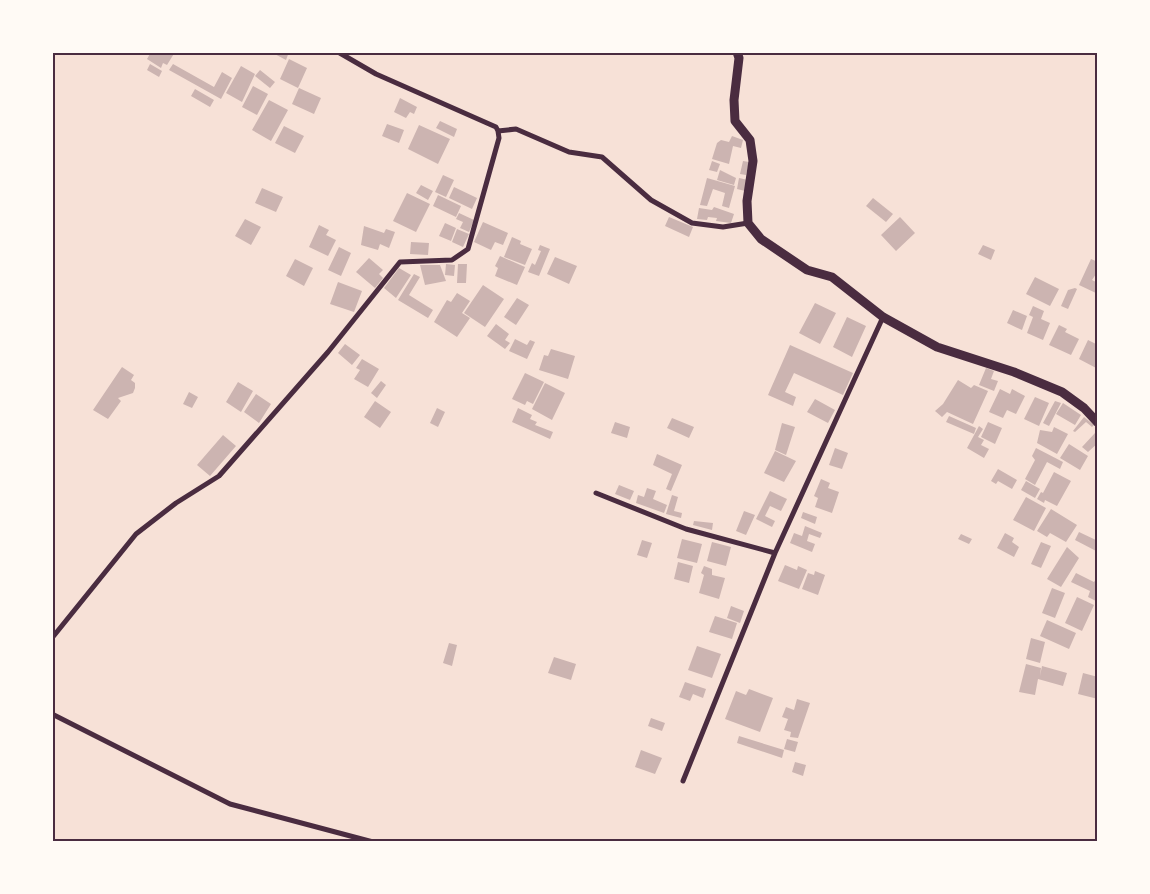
<svg xmlns="http://www.w3.org/2000/svg" width="1150" height="894" font-family="'Nunito Sans',sans-serif">
  <rect width="100%" height="100%" fill="#f7e1d7"/>
  <path fill="#ccb4b1" d="M 151,52 L 175,52 L 167,65 L 163,63 L 161,68 L 147,59 Z
    M 271,52 L 289,52 L 286,60 Z
    M 289,59 L 307,68 L 298,88 L 280,79 Z
    M 150,64 L 162,71 L 159,77 L 147,70 Z
    M 173,64 L 214,87 L 222,72 L 232,78 L 221,99 L 169,70 Z
    M 241,66 L 255,74 L 242,102 L 226,93 Z
    M 260,70 L 275,82 L 270,88 L 255,76 Z
    M 253,86 L 268,94 L 257,115 L 242,107 Z
    M 299,88 L 321,98 L 314,114 L 292,104 Z
    M 195,89 L 214,100 L 210,107 L 191,96 Z
    M 400,98 L 417,107 L 414,114 L 410,112 L 406,118 L 394,112 Z
    M 269,100 L 288,110 L 271,141 L 252,130 Z
    M 440,121 L 457,129 L 454,137 L 436,128 Z
    M 387,124 L 404,130 L 399,143 L 382,136 Z
    M 419,125 L 450,139 L 438,164 L 408,149 Z
    M 284,126 L 304,136 L 295,153 L 275,143 Z
    M 732,136 L 743,140 L 741,148 L 733,146 L 729,164 L 712,159 L 717,143 L 721,140 L 729,142 Z
    M 712,161 L 720,164 L 717,172 L 709,170 Z
    M 743,161 L 749,162 L 746,175 L 740,174 Z
    M 720,170 L 736,178 L 734,185 L 717,180 Z
    M 443,175 L 454,180 L 446,197 L 435,192 Z
    M 707,178 L 735,186 L 729,208 L 722,206 L 725,193 L 713,189 L 707,206 L 700,205 Z
    M 739,178 L 748,180 L 745,191 L 737,189 Z
    M 421,185 L 433,191 L 428,200 L 416,193 Z
    M 454,187 L 477,198 L 472,209 L 449,198 Z
    M 262,188 L 283,197 L 276,212 L 255,203 Z
    M 407,193 L 430,204 L 416,232 L 393,221 Z
    M 438,195 L 461,206 L 456,217 L 433,206 Z
    M 873,198 L 893,214 L 886,222 L 866,206 Z
    M 714,207 L 734,214 L 731,223 L 716,221 L 717,218 L 708,217 L 707,220 L 697,219 L 699,208 L 712,210 Z
    M 459,213 L 474,220 L 469,232 L 460,228 L 463,222 L 456,219 Z
    M 669,217 L 693,227 L 689,237 L 665,226 Z
    M 900,217 L 915,233 L 896,251 L 881,235 Z
    M 245,219 L 261,227 L 251,245 L 235,236 Z
    M 483,222 L 508,233 L 503,245 L 495,242 L 491,250 L 474,242 Z
    M 445,223 L 456,228 L 451,241 L 439,236 Z
    M 319,225 L 329,230 L 326,235 L 336,240 L 328,256 L 309,247 Z
    M 364,226 L 384,233 L 386,229 L 395,232 L 389,248 L 380,244 L 378,250 L 361,245 Z
    M 457,229 L 469,234 L 463,247 L 452,242 Z
    M 512,237 L 521,241 L 520,244 L 532,249 L 525,265 L 504,257 Z
    M 411,242 L 429,243 L 428,255 L 410,254 Z
    M 540,245 L 550,249 L 539,276 L 528,272 L 532,263 L 535,265 L 541,251 L 538,250 Z
    M 983,245 L 995,250 L 991,260 L 978,254 Z
    M 339,247 L 351,253 L 341,276 L 328,270 Z
    M 500,256 L 525,267 L 517,285 L 495,276 L 498,268 L 495,266 Z
    M 555,257 L 577,266 L 569,284 L 547,274 Z
    M 369,258 L 383,270 L 379,274 L 383,278 L 375,288 L 356,272 Z
    M 295,259 L 313,268 L 304,286 L 286,276 Z
    M 1091,259 L 1098,262 L 1098,271 L 1092,280 L 1098,283 L 1098,294 L 1079,285 Z
    M 446,264 L 455,265 L 454,276 L 445,275 Z
    M 458,264 L 467,264 L 466,283 L 457,283 Z
    M 420,265 L 440,265 L 446,281 L 425,285 Z
    M 399,268 L 411,275 L 396,298 L 384,288 Z
    M 414,274 L 420,277 L 409,295 L 433,310 L 428,318 L 398,300 Z
    M 1035,277 L 1059,289 L 1050,306 L 1026,294 Z
    M 338,282 L 362,291 L 354,312 L 330,304 Z
    M 483,285 L 504,299 L 485,327 L 464,313 Z
    M 1075,288 L 1077,289 L 1068,309 L 1061,306 L 1068,290 Z
    M 457,293 L 470,301 L 462,313 L 470,318 L 457,337 L 434,322 L 447,300 L 451,302 Z
    M 517,298 L 529,305 L 516,325 L 504,317 Z
    M 815,303 L 836,313 L 820,344 L 799,333 Z
    M 1033,306 L 1044,311 L 1041,319 L 1050,323 L 1043,340 L 1027,333 L 1033,317 L 1029,315 Z
    M 1013,310 L 1027,316 L 1022,330 L 1007,323 Z
    M 847,317 L 866,326 L 852,357 L 833,347 Z
    M 496,324 L 509,334 L 505,340 L 510,343 L 505,349 L 487,336 Z
    M 1059,325 L 1067,329 L 1065,332 L 1079,339 L 1071,355 L 1049,345 Z
    M 515,339 L 527,345 L 530,340 L 535,342 L 527,359 L 509,351 Z
    M 1088,340 L 1098,345 L 1098,369 L 1079,359 Z
    M 345,344 L 360,355 L 352,365 L 338,353 Z
    M 790,345 L 853,373 L 843,395 L 794,373 L 785,392 L 796,397 L 793,406 L 768,395 Z
    M 551,349 L 575,356 L 568,379 L 539,370 L 544,355 L 548,356 Z
    M 362,359 L 379,369 L 368,387 L 354,379 L 360,370 L 356,368 Z
    M 122,367 L 134,375 L 131,380 L 135,383 L 135,388 L 133,393 L 118,398 L 121,401 L 108,419 L 93,410 Z
    M 986,368 L 994,371 L 991,379 L 998,381 L 994,391 L 979,385 Z
    M 525,373 L 544,382 L 533,404 L 527,401 L 525,405 L 512,399 Z
    M 958,380 L 971,388 L 974,385 L 988,391 L 973,424 L 947,412 L 942,417 L 935,411 L 943,404 Z
    M 381,381 L 386,385 L 377,398 L 371,393 Z
    M 238,382 L 253,391 L 241,412 L 226,402 Z
    M 545,383 L 565,393 L 552,420 L 532,409 Z
    M 1000,389 L 1010,394 L 1012,389 L 1025,396 L 1016,414 L 1007,410 L 1003,418 L 989,412 Z
    M 189,392 L 198,397 L 192,408 L 183,404 Z
    M 256,394 L 271,404 L 259,423 L 244,412 Z
    M 1035,397 L 1049,403 L 1039,426 L 1024,419 Z
    M 815,399 L 835,410 L 828,423 L 807,412 Z
    M 375,401 L 391,412 L 380,428 L 364,417 Z
    M 1055,401 L 1061,403 L 1049,426 L 1043,423 Z
    M 1063,403 L 1081,415 L 1075,425 L 1056,414 Z
    M 437,408 L 445,412 L 438,427 L 430,423 Z
    M 518,408 L 532,415 L 530,419 L 537,422 L 535,425 L 553,432 L 550,439 L 512,422 Z
    M 949,416 L 976,428 L 974,434 L 946,422 Z
    M 1084,417 L 1094,425 L 1092,427 L 1086,422 L 1075,432 L 1073,431 Z
    M 672,418 L 694,427 L 689,438 L 667,428 Z
    M 615,422 L 630,427 L 627,438 L 611,433 Z
    M 988,422 L 1002,428 L 995,444 L 981,437 Z
    M 782,423 L 795,427 L 786,455 L 775,450 Z
    M 979,426 L 983,429 L 978,437 L 984,440 L 981,445 L 989,449 L 984,458 L 967,448 Z
    M 1054,427 L 1068,434 L 1057,454 L 1037,443 L 1040,430 L 1052,432 Z
    M 1095,433 L 1098,443 L 1088,452 L 1082,447 Z
    M 223,435 L 236,446 L 210,476 L 197,465 Z
    M 1069,444 L 1088,456 L 1080,470 L 1060,458 Z
    M 835,448 L 848,453 L 842,469 L 829,465 Z
    M 1036,448 L 1063,462 L 1060,469 L 1047,462 L 1035,485 L 1025,479 L 1035,460 L 1032,456 Z
    M 775,451 L 796,461 L 784,482 L 764,473 Z
    M 657,454 L 682,465 L 671,491 L 666,489 L 672,474 L 653,465 Z
    M 998,469 L 1017,480 L 1012,489 L 998,481 L 996,484 L 991,481 Z
    M 1054,472 L 1071,481 L 1057,506 L 1045,500 L 1044,503 L 1037,499 L 1041,492 L 1043,493 Z
    M 821,479 L 830,483 L 828,488 L 839,492 L 832,513 L 815,507 L 818,498 L 814,496 Z
    M 1026,481 L 1040,489 L 1035,498 L 1021,490 Z
    M 619,485 L 634,491 L 630,500 L 615,494 Z
    M 647,488 L 656,491 L 653,499 L 667,505 L 664,513 L 636,503 L 638,495 L 644,497 Z
    M 770,491 L 787,499 L 781,511 L 770,506 L 765,516 L 775,521 L 772,527 L 756,519 Z
    M 672,495 L 678,497 L 674,511 L 682,513 L 681,518 L 666,514 Z
    M 1026,497 L 1046,508 L 1034,531 L 1013,520 Z
    M 1051,509 L 1077,525 L 1066,542 L 1050,533 L 1047,537 L 1037,531 Z
    M 744,511 L 755,515 L 746,535 L 736,531 Z
    M 803,512 L 817,517 L 815,524 L 801,518 Z
    M 694,521 L 713,523 L 712,530 L 693,525 Z
    M 805,526 L 822,533 L 820,538 L 809,534 L 807,541 L 815,544 L 812,552 L 790,543 L 794,533 L 802,536 Z
    M 1079,532 L 1098,541 L 1098,552 L 1075,540 Z
    M 1005,533 L 1014,538 L 1012,542 L 1019,547 L 1014,557 L 997,548 Z
    M 961,534 L 972,539 L 969,544 L 958,539 Z
    M 682,539 L 702,544 L 697,563 L 677,558 Z
    M 642,540 L 652,543 L 647,558 L 637,555 Z
    M 712,542 L 731,547 L 726,566 L 707,561 Z
    M 1041,542 L 1051,546 L 1041,568 L 1031,564 Z
    M 1067,547 L 1079,558 L 1061,587 L 1047,579 Z
    M 678,562 L 693,566 L 689,583 L 674,579 Z
    M 785,565 L 797,570 L 798,566 L 807,570 L 799,589 L 778,581 Z
    M 704,566 L 712,569 L 712,575 L 725,578 L 719,599 L 699,593 L 704,575 L 701,573 Z
    M 815,571 L 825,575 L 818,595 L 802,589 L 808,573 L 814,575 Z
    M 1076,573 L 1094,582 L 1098,576 L 1098,602 L 1088,597 L 1090,591 L 1071,582 Z
    M 1052,588 L 1065,593 L 1055,618 L 1042,613 Z
    M 1077,597 L 1094,605 L 1082,631 L 1065,623 Z
    M 731,606 L 744,611 L 740,623 L 727,618 Z
    M 715,616 L 737,623 L 732,639 L 709,632 Z
    M 1047,620 L 1076,633 L 1069,649 L 1040,636 Z
    M 1031,638 L 1045,642 L 1040,663 L 1026,659 Z
    M 449,643 L 457,645 L 452,666 L 443,663 Z
    M 697,646 L 721,654 L 712,678 L 688,670 Z
    M 554,657 L 576,664 L 571,680 L 548,673 Z
    M 1026,664 L 1041,668 L 1040,676 L 1042,666 L 1067,673 L 1063,686 L 1038,679 L 1035,695 L 1019,692 Z
    M 1083,673 L 1098,677 L 1098,699 L 1078,694 Z
    M 685,682 L 706,689 L 703,698 L 693,694 L 690,701 L 679,697 Z
    M 749,689 L 773,698 L 760,732 L 725,719 L 736,691 L 746,695 Z
    M 797,699 L 810,703 L 798,738 L 790,737 L 791,732 L 784,730 L 788,719 L 782,717 L 786,707 L 794,710 Z
    M 651,718 L 665,723 L 662,731 L 648,726 Z
    M 739,736 L 784,750 L 782,758 L 737,743 Z
    M 787,739 L 798,742 L 795,752 L 784,749 Z
    M 641,750 L 662,758 L 655,774 L 635,767 Z
    M 795,762 L 806,765 L 803,776 L 792,772 Z"/>
  <g fill="none" stroke-linecap="round" stroke-linejoin="round">
    <path stroke="#4a2c40" stroke-width="5" d="M 338,52 L 376,74 L 496,127 L 498,131
      M 596,493 L 686,529 L 775,553
      M 52,638 L 136,534 L 176,503 L 219,476 L 328,352 L 400,262 L 452,260 L 468,249 L 499,138 L 498,131 L 516,129 L 569,152 L 602,157 L 651,200 L 692,223 L 723,227 L 748,223
      M 52,714 L 230,804 L 373,842
      M 683,781 L 775,553 L 883,317"/>
    <path stroke="#4a2c40" stroke-width="9" d="M 737,52 L 739,58 L 734,100 L 735,121 L 750,140 L 753,161 L 747,201 L 748,223 L 761,239 L 807,270 L 832,277 L 883,317 L 937,347 L 1014,372 L 1062,392 L 1084,408 L 1098,423"/>
  </g>
  <rect width="1150" height="894" fill="none" stroke="#fffaf5" stroke-width="108"/>
  <rect x="54" y="54" width="1042" height="786" fill="none" stroke="#4a2c40" stroke-width="2"/>
</svg>
